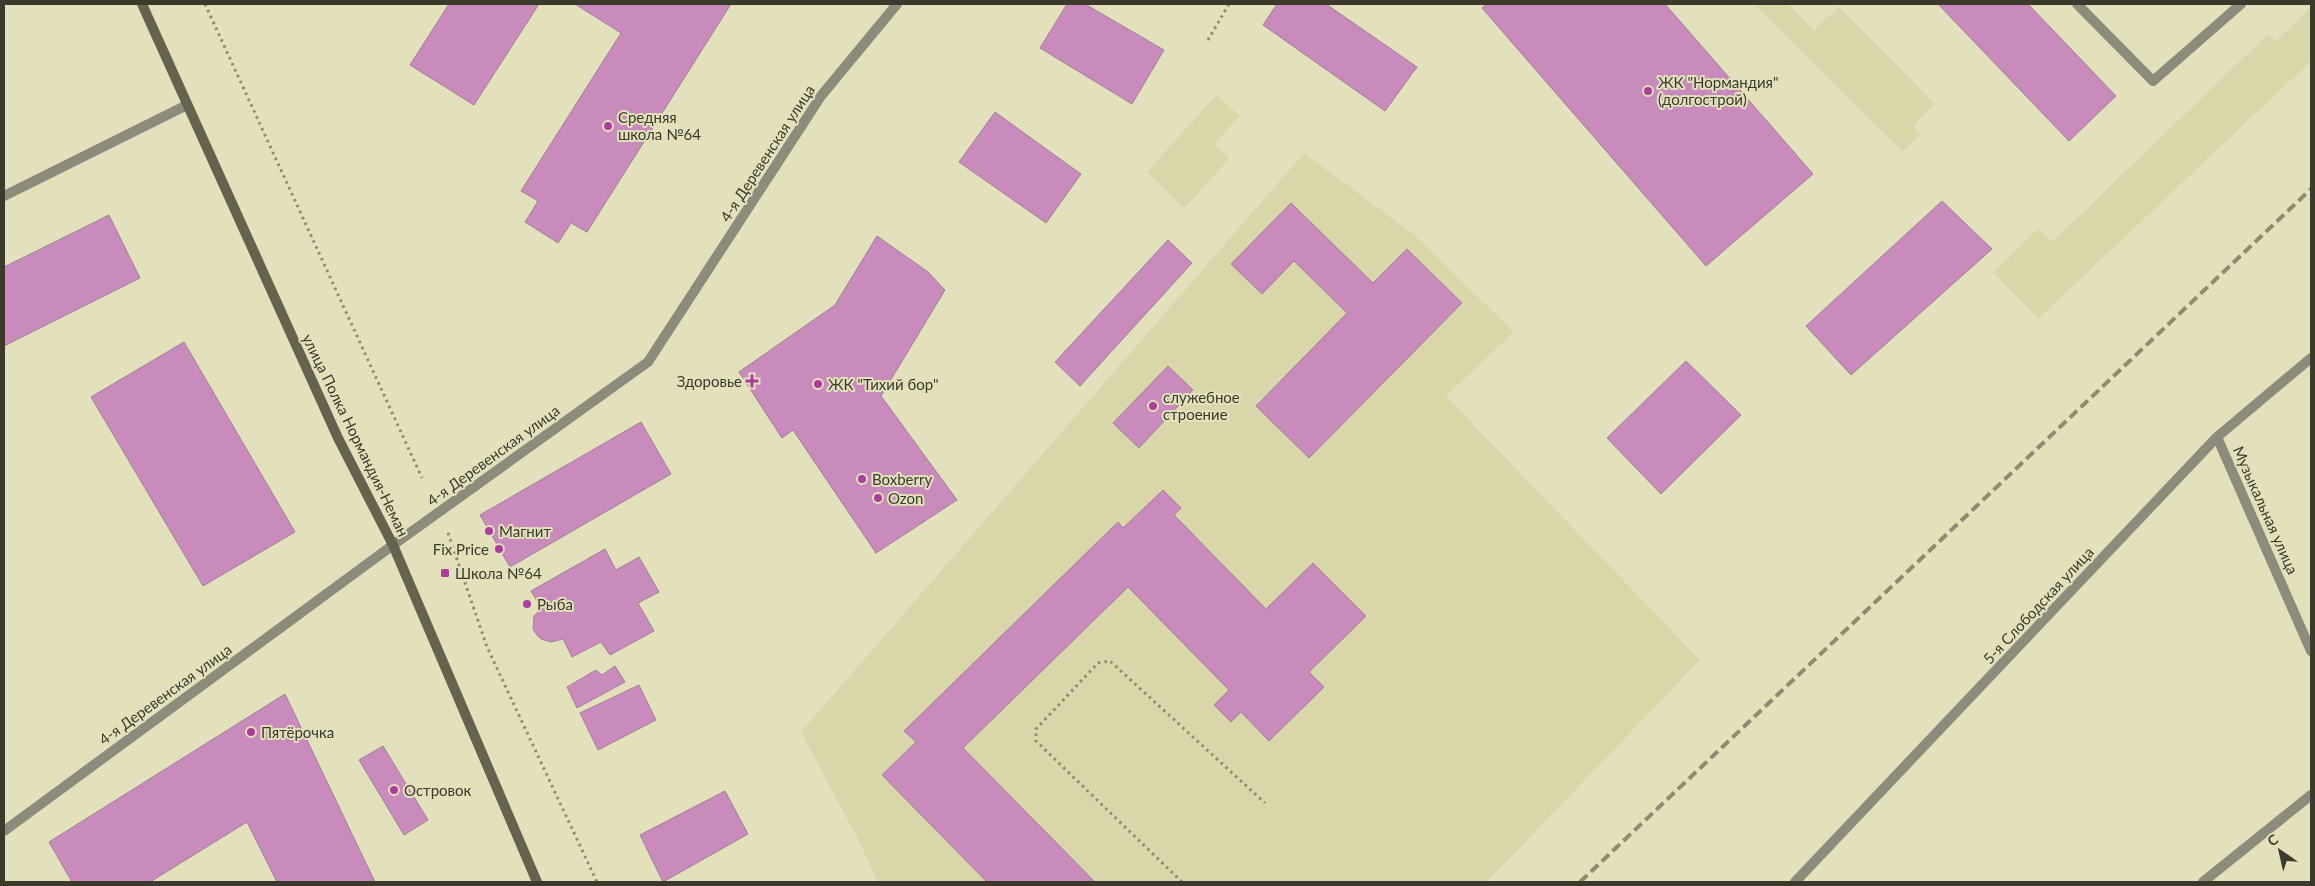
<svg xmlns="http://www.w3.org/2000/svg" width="2315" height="886" font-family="Lato,sans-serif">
  <rect width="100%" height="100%" fill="#e3e1bc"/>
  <path fill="#d9d7aa" d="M 1754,4 L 1788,4 L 1814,30 L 1839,7 L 1935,104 L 1913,126 L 1920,135 L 1903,152 Z
    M 2311,7 L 2311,61 L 2038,319 L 1993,272 L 2038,229 L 2052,242 L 2267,35 L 2276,41 Z
    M 1216,95 L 1240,116 L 1214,144 L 1230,158 L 1184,209 L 1147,172 Z
    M 1304,153 L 1412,233 L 1514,332 L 1446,396 L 1700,660 L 1487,882 L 877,882 L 860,843 L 801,732 Z"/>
  <path fill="#c88bbc" stroke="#9f8199" d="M 449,4 L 539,4 L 474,105 L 410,65 Z
    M 575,4 L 731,4 L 587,232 L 571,223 L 558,243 L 525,222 L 538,201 L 521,191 L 621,33 Z
    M 1067,4 L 1085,4 L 1164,50 L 1132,104 L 1040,48 Z
    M 1277,4 L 1326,4 L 1417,67 L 1385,111 L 1263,25 Z
    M 1487,4 L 1665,4 L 1813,174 L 1706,266 L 1482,8 Z
    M 1938,4 L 2028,4 L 2116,96 L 2069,141 Z
    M 995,112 L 1081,174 L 1046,223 L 959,162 Z
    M 1942,201 L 1992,249 L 1851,375 L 1806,326 Z
    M 1291,203 L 1373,283 L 1407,249 L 1462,303 L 1309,458 L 1256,406 L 1347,313 L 1294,261 L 1262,294 L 1231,264 Z
    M 109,215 L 140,278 L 4,346 L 4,267 Z
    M 877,236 L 928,272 L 945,290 L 881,396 L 957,500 L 876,553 L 793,430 L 782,438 L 739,372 L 835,305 Z
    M 1168,240 L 1192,263 L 1080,386 L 1055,362 Z
    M 184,342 L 295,532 L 203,586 L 91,397 Z
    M 1686,361 L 1741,415 L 1661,494 L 1607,438 Z
    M 1168,366 L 1193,390 L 1139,448 L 1113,423 Z
    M 641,422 L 671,474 L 510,567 L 480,515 Z
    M 1163,490 L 1181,508 L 1174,515 L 1266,609 L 1313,563 L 1366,616 L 1309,672 L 1324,687 L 1269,741 L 1241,712 L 1231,722 L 1214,705 L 1229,690 L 1128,587 L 963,748 L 1095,882 L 987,882 L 882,775 L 916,742 L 904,731 L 1118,522 L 1123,528 Z
    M 605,549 L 616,570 L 639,557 L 659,592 L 638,603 L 654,631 L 610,655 L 601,642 L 572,657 L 563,639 L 551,642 L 541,639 L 537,635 L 533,629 L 534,616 L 542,609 L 531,591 Z
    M 615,666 L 625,682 L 577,708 L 567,687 L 596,670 L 602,675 Z
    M 639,685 L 656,720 L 598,750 L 580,713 Z
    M 285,694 L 375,882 L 277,882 L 247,822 L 150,882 L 72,882 L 49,842 Z
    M 383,746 L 428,820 L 404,835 L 359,760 Z
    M 725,791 L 748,834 L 663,882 L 640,835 Z"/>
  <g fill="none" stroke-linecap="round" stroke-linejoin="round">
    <path stroke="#8d8b72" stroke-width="3" stroke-dasharray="2.5 4" stroke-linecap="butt" d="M 205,4 L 422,478
      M 1208,40 L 1229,4
      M 448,533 L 487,647 L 597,882
      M 1182,882 L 1036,741 L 1036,729 L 1098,663 L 1110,661 L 1265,803"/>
    <path stroke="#8c8b7c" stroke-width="10" d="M 2077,4 L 2153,81 L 2241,4
      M 4,196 L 187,105"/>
    <path stroke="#8c8b7c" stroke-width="10" d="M 2217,437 L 2311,651
      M 4,831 L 393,545 L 648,362 L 821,96 L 897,4
      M 1795,882 L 2217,437 L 2311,358
      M 2203,882 L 2311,795"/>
    <path stroke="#65634d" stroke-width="10" d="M 142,4 L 338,438 L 393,545 L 537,882"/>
    <path stroke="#8d8c72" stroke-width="4" stroke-dasharray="10 5" stroke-linecap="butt" d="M 1580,882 L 2311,189"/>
  </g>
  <g fill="#ab3d9b" stroke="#e3e1bc" stroke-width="2">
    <circle cx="1648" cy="91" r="5"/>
    <circle cx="608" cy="126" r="5"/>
    <path d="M749.5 373.5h5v5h5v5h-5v5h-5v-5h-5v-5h5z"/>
    <circle cx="818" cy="384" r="5"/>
    <circle cx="1153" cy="406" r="5"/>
    <circle cx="862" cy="479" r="5"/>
    <circle cx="878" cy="498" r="5"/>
    <circle cx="489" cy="531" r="5"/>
    <circle cx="499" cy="549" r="5"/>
    <rect x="440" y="568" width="10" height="10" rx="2.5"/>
    <circle cx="527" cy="604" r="5"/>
    <circle cx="251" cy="732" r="5"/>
    <circle cx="394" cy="790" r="5"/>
  </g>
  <g text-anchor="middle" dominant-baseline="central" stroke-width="4" stroke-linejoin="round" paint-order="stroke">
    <g font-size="15" fill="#3b3a2c" stroke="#e3e1bc" text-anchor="start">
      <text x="1658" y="82">ЖК "Нормандия"<tspan x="1658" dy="17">(долгострой)</tspan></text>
      <text x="618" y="117">Средняя<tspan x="618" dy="17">школа №64</tspan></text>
      <text x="742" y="381" text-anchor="end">Здоровье</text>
      <text x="828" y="384">ЖК "Тихий бор"</text>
      <text x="1163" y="397">служебное<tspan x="1163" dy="17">строение</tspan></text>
      <text x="872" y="479">Boxberry</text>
      <text x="888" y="498">Ozon</text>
      <text x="499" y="531">Магнит</text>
      <text x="489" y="549" text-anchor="end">Fix Price</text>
      <text x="455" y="573">Школа №64</text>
      <text x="537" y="604">Рыба</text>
      <text x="261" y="732">Пятёрочка</text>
      <text x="404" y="790">Островок</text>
    </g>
    <g font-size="15" fill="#3b3a2c" stroke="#e3e1bc">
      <text transform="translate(767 153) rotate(-57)">4-я Деревенская улица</text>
      <text transform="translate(356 435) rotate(64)">улица Полка Нормандия-Неман</text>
      <text transform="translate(493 455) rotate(-36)">4-я Деревенская улица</text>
      <text transform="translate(2266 510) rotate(66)">Музыкальная улица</text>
      <text transform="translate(2038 605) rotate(-47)">5-я Слободская улица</text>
      <text transform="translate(165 694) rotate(-36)">4-я Деревенская улица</text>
    </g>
  </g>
  <rect width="2315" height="886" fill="none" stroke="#3b3a2c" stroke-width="10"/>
  <g transform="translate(2280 851) rotate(326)" stroke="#e3e1bc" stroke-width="4" paint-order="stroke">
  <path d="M0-4L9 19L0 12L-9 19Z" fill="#3b3a2c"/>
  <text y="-8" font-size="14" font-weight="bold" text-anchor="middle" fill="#3b3a2c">С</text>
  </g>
</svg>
